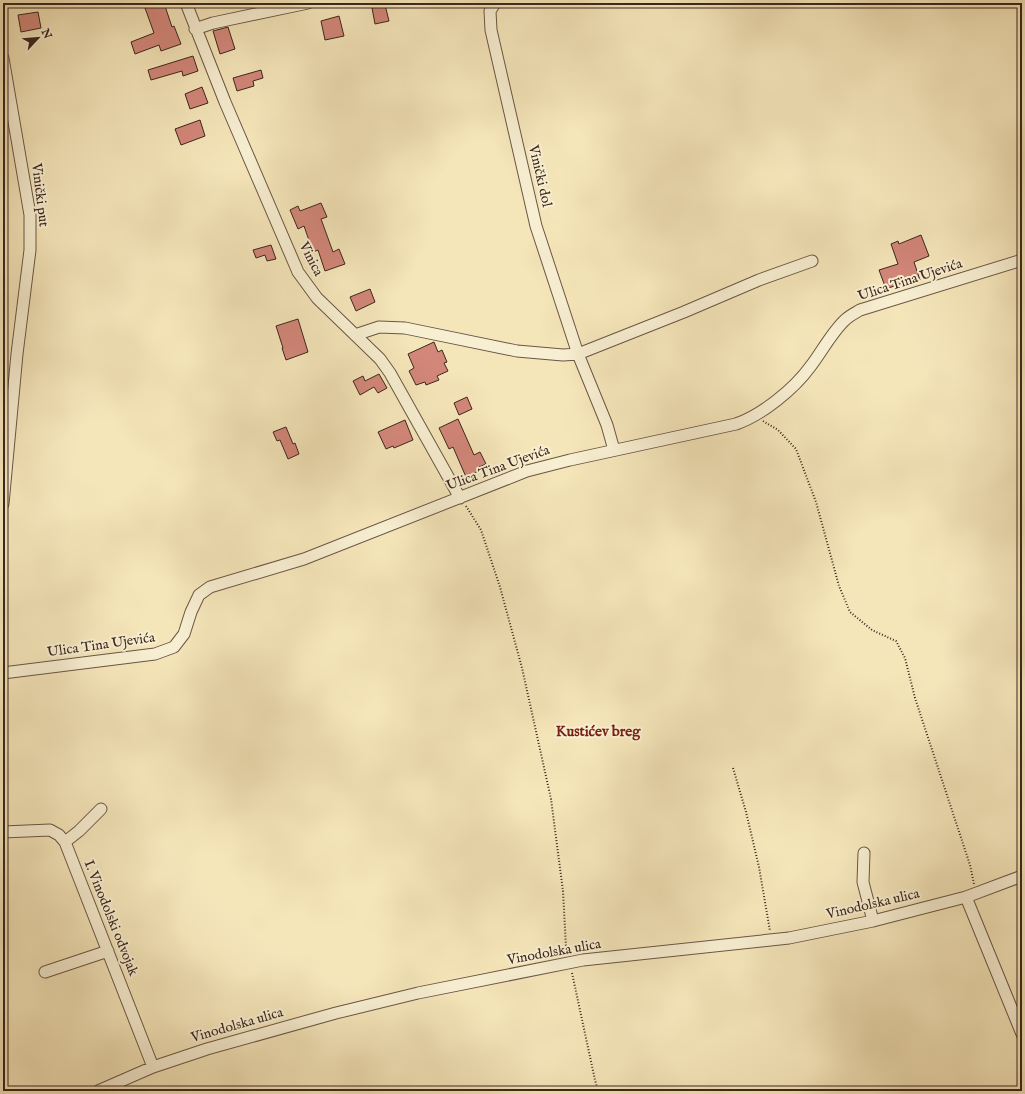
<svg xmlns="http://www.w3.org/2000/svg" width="1025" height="1094" font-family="'IM FELL English',serif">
  <rect width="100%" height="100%" fill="#f5e6ba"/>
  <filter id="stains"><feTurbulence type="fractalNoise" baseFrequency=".005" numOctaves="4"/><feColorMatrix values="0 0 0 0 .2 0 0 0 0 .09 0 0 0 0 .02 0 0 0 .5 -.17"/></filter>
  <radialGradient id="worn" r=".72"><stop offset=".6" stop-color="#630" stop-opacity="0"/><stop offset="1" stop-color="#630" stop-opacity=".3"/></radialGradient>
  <path fill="#d3877a" stroke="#3b261c" d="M 160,3 L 164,3 L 172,27 L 174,26 L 181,44 L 161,51 L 159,45 L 135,54 L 131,42 L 154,33 L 145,8 Z
    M 385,5 L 389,21 L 375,24 L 372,8 Z
    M 38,12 L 41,28 L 21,32 L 18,15 Z
    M 339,16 L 344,36 L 325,40 L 321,21 Z
    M 228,27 L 235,49 L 220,54 L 213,31 Z
    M 193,56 L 198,71 L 183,76 L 182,71 L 151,80 L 148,70 Z
    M 261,70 L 263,78 L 253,81 L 254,86 L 237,91 L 233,78 Z
    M 202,87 L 208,103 L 190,109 L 185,94 Z
    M 200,120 L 205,136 L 181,145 L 175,129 Z
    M 321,203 L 327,217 L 321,219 L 333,252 L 339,249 L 345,264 L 325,271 L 318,250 L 313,252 L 304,226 L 298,229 L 290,210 L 298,206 L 300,211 Z
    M 921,235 L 929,256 L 914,262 L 920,280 L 906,285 L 905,282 L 886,289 L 879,270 L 898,264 L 891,244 L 898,241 L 899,244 Z
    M 271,245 L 276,259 L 267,261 L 265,255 L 256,258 L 253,250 Z
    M 370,289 L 375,302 L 356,311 L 350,297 Z
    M 298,319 L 308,352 L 286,360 L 282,348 L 283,348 L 276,326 Z
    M 434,342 L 438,352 L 442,350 L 447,362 L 444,363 L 448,371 L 437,376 L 439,380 L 426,385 L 425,382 L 416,385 L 409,371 L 414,368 L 408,354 Z
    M 379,374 L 387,388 L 378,393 L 374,387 L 360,395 L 353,381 L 363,376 L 365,381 Z
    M 467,397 L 472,409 L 459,415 L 454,403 Z
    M 458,419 L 474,455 L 480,452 L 486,464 L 479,467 L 481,470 L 466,477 L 453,447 L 449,449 L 439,428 Z
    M 405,420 L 413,440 L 394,448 L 393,446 L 386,449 L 378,432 Z
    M 286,427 L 293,444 L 295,443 L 299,454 L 288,459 L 280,440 L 277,441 L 273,432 Z"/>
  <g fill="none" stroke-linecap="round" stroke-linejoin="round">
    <defs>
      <path id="minor" d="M 186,3 L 225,102 L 298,272 L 317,298 L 380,359 L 390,373 L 460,498
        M 495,3 L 490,11 L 491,30 L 536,226 L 578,354 L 607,425 L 614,450
        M 195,29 L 213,23 L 308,3
        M 3,58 L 30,215 L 30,250 L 17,354 L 3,504
        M 355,335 L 379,327 L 405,328 L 517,351 L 563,355 L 578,354 L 684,312 L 759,280 L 812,261
        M 3,673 L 155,654 L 174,647 L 184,634 L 191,612 L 199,595 L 210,587 L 304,559 L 527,471 L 570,460 L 736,424 C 762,415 794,389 810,367 C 821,353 832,332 845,320 C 849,316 855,313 860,310 L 1022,260
        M 3,832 L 50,830 L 59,835 L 65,842 L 153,1067
        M 65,842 L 79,831 L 101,809
        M 864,853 L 863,882 L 873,921
        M 966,897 L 1022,1034
        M 45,972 L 108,951
        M 98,1091 L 153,1067 L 207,1049 L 336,1013 L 418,993 L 583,960 L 789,938 L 873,921 L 966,897 L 1022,876"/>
    </defs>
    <use href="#minor" stroke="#6a5644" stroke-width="13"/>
    <path stroke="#3b261c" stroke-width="2" stroke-dasharray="1 2" stroke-linecap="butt" d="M 763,421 L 778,430 L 796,449 L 816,502 L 839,586 L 850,612 L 872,630 L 896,641 L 905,658 L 915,698 L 970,865 L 974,884
      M 466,506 L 481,530 L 500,587 L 522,668 L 551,799 L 563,891 L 566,947 L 568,953
      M 733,768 L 746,812 L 759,867 L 770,931
      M 572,973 L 595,1080 L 598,1091"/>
    <use href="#minor" stroke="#f8efd2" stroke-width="11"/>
  </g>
  <g text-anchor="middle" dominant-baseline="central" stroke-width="4" stroke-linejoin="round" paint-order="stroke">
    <g font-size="14" fill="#3b261c" stroke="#f8efd2">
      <text transform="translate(540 176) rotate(77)">Vinički dol</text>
      <text transform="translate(40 195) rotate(83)">Vinički put</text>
      <text transform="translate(311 259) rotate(63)">Vinica</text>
      <text transform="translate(910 280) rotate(-18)">Ulica Tina Ujevića</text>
      <text transform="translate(498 468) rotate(-20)">Ulica Tina Ujevića</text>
      <text transform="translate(101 645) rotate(-8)">Ulica Tina Ujevića</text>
      <text transform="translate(873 904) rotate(-13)">Vinodolska ulica</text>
      <text transform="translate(111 918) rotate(68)">I. Vinodolski odvojak</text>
      <text transform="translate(554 952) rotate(-10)">Vinodolska ulica</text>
      <text transform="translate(237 1025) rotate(-16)">Vinodolska ulica</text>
    </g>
    <g font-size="15" font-weight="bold" fill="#7a1f14" stroke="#f8efd2">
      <text x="598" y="731">Kustićev breg</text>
    </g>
  </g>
  <rect width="1025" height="1094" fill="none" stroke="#f5e6ba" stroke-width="16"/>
  <rect x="4" y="4" width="1017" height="1086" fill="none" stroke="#3b261c" stroke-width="2"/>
  <rect x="8" y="8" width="1009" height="1078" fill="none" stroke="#3b261c"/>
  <g transform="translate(38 38) rotate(64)" stroke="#f8efd2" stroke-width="3" paint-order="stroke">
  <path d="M0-3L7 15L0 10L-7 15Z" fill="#3b261c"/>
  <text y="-6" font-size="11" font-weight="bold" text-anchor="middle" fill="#3b261c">N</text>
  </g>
  <rect width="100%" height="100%" filter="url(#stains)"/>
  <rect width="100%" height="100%" fill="url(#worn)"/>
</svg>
